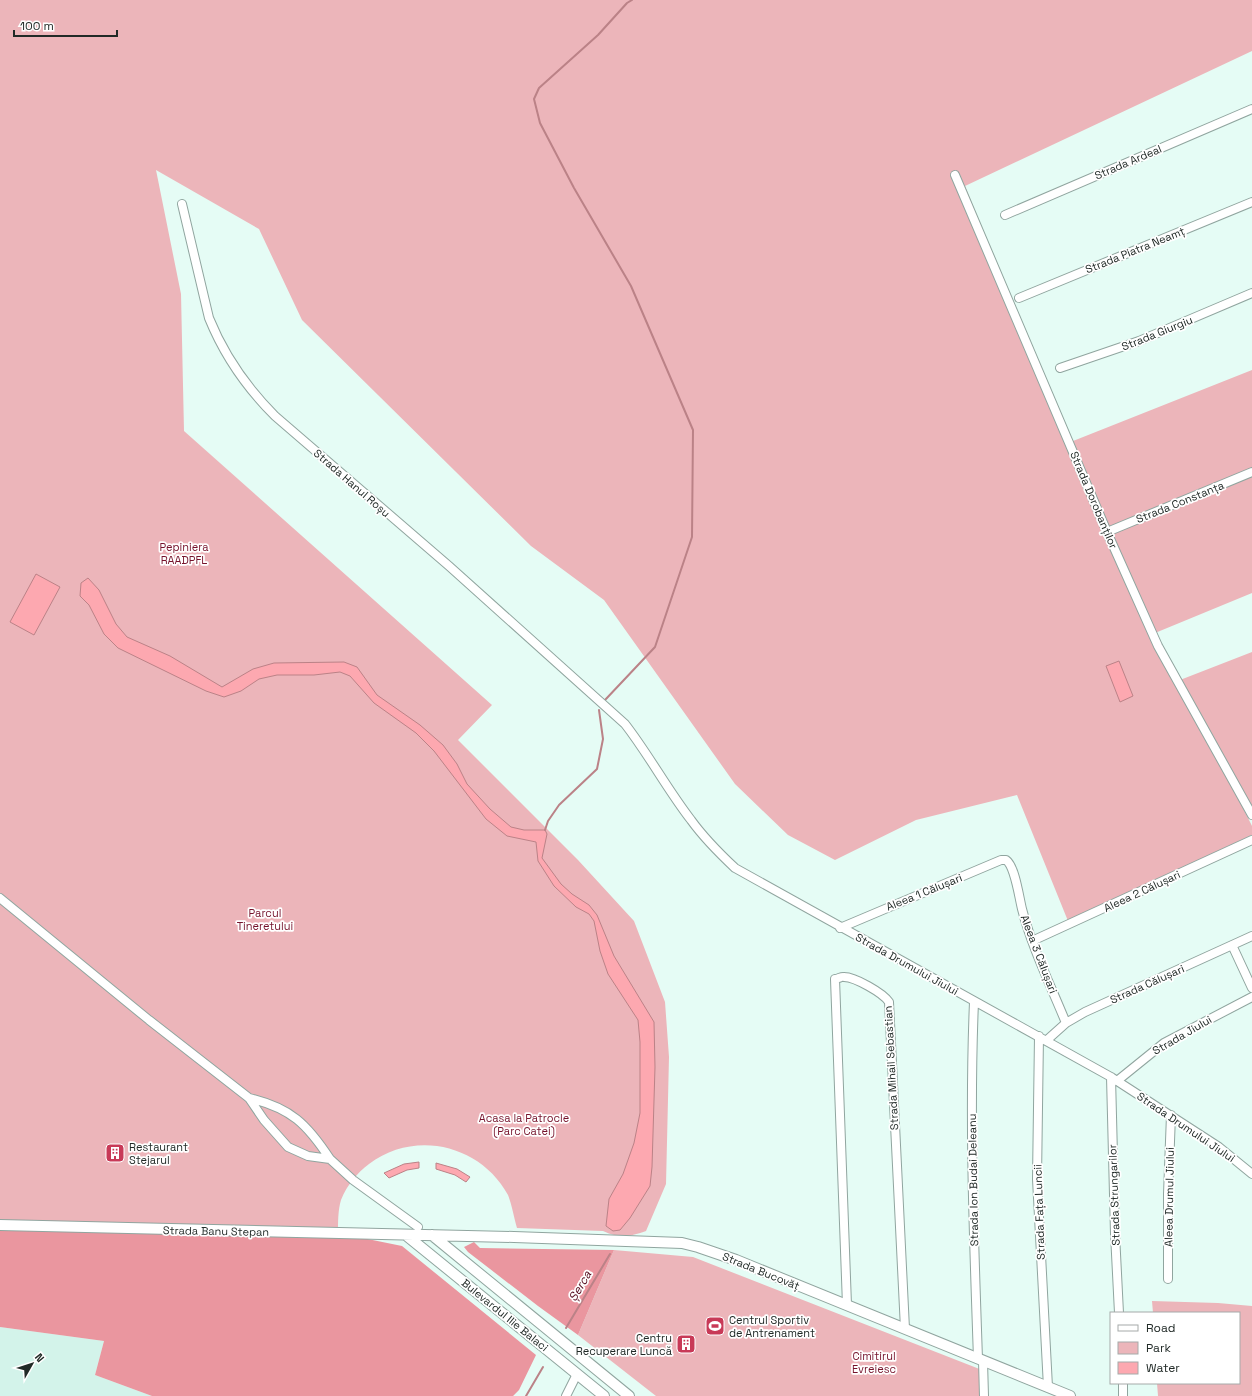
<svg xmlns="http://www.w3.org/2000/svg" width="1252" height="1396" font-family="'Space Grotesk',sans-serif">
  <rect width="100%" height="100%" fill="#e5fcf5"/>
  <path fill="#d3f3ea" d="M 0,1327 L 104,1341 L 95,1375 L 152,1396 L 0,1396 Z"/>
  <path fill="#ecb5ba" d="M 0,0 L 1252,0 L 1252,51 L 965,186 L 1068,443 L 1252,370 L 1252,593 L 1155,633 L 1180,680 L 1252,652 L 1252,810 L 1185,691 L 1252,826 L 1252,835 L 1068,921 L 1017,795 L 916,820 L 835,860 L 788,835 L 735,784 L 604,600 L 531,546 L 302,320 L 259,229 L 156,170 L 181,294 L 184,431 L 492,705 L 458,740 L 578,860 L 634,921 L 665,1002 L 669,1057 L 666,1184 L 646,1231 C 628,1237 621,1239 603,1231 L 517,1228 C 514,1218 512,1205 508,1195 C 481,1145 415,1129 369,1164 C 357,1173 347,1185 341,1200 C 338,1210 338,1222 338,1233 L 0,1226 Z
    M 614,1250 L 693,1257 L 982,1370 L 983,1396 L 656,1396 L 578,1335 Z
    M 1152,1301 L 1218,1303 L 1252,1306 L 1252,1396 L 1158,1396 L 1157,1383 L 1239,1383 L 1239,1313 L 1153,1313 Z"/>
  <path fill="#ea969f" d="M 0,1226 L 338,1233 L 402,1246 L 536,1355 L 519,1390 L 513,1396 L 152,1396 L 95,1375 L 104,1341 L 0,1327 Z
    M 474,1242 L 480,1248 L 614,1250 L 578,1335 L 538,1306 L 468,1252 L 464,1247 Z"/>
  <path fill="#fda8b0" stroke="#bb8287" d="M 36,574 L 60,587 L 34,635 L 10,622 Z
    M 88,578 L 99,590 L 116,624 L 127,637 L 170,656 L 222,687 L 253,669 L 274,663 L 344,662 L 357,667 L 377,695 L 420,725 L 443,745 L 457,764 L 467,784 L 490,809 L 511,827 L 524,830 L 545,830 L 547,834 L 542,858 L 561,884 L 572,894 L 589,905 L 597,915 L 614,956 L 654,1022 L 655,1067 L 652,1167 L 650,1186 L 630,1218 L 620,1230 L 613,1231 L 606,1226 L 609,1199 L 623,1174 L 634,1143 L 640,1113 L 640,1042 L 638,1020 L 608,974 L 600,951 L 594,921 L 589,914 L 576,907 L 554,886 L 538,861 L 536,842 L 507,836 L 486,819 L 434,751 L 416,733 L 374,703 L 350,676 L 340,672 L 314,675 L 277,675 L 259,679 L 241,691 L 224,697 L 206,691 L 118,648 L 104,634 L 89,605 L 80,596 L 81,583 Z
    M 1119,661 L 1133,696 L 1120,702 L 1106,666 Z
    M 419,1162 L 419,1168 L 407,1170 L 389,1178 L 384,1173 L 404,1164 Z
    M 436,1163 L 457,1169 L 470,1177 L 466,1182 L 455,1175 L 436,1169 Z"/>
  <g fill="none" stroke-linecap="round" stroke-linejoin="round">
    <path stroke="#bb8287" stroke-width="2" d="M 605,700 L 655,647 L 692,537 L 693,430 L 631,286 L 574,188 L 540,123 L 534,99 L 539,88 L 598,35 L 627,3 L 632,0
      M 545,830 L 548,821 L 559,805 L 597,769 L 603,739 L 599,710
      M 566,1328 L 610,1254
      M 526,1396 L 543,1367"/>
    <defs>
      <path id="minor" d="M 955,175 L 1107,532 L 1158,646 L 1252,815
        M 182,204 L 209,318 C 224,355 247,388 275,416 L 449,566 L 625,724 C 649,755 667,789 691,820 C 704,838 719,853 735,868 L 1111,1077 L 1219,1147 L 1252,1174
        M 1005,215 L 1252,109
        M 1019,298 L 1252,202
        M 1060,368 L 1139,341 L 1252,293
        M 1107,532 L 1252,472
        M 0,898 L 149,1020 L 249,1098 L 264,1120 L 288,1147 L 308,1156 L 330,1159 L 353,1180 L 418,1227
        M 840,928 L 1001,860 L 1006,860 C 1015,866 1019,897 1022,909 C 1032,948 1051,986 1066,1023
        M 1032,941 L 1252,840
        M 1232,945 L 1252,988
        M 974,1002 C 969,1121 974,1240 978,1359
        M 1039,1036 L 1037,1179 L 1048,1387
        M 1047,1040 L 1066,1023 L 1085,1012 L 1252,936
        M 1111,1077 L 1115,1234 L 1119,1313
        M 1117,1081 L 1164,1043 L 1252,997
        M 249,1098 C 291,1108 307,1124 330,1159
        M 1168,1279 L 1168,1194 L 1171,1115
        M 847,1305 L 835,979 C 838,979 842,976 844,977 C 855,977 883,993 889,1002 L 905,1329
        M 983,1361 L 984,1396
        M 1123,1383 L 1123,1396
        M 566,1396 L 577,1374"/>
      <path id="major" d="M 0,1225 L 514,1237 L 682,1243 L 698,1247 L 736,1260 L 1070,1396
        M 406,1235 L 604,1396
        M 432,1235 L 629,1396"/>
    </defs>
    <use href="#minor" stroke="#90a59f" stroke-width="10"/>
    <use href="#major" stroke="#90a59f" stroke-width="12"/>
    <use href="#minor" stroke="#fff" stroke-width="8"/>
    <use href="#major" stroke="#fff" stroke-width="10"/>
  </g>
  <defs>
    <symbol id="building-square" viewBox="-11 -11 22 22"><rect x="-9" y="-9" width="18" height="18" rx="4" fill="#c83957" stroke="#fff"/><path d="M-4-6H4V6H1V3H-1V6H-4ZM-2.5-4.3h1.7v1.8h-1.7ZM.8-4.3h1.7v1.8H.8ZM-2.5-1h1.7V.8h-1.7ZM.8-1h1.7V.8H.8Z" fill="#fff"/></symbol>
    <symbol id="stadium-square" viewBox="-11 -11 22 22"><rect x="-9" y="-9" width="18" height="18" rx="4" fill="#c83957" stroke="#fff"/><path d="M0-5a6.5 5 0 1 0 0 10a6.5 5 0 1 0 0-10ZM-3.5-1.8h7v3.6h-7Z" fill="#fff"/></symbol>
  </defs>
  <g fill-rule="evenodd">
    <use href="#building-square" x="104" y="1142" width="22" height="22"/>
    <use href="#stadium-square" x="704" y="1315" width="22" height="22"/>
    <use href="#building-square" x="675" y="1333" width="22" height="22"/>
  </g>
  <g text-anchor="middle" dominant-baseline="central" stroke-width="3.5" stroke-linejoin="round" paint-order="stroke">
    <g font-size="11" fill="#212a27" stroke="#fff">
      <text transform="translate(1128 162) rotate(-23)">Strada Ardeal</text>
      <text transform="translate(1135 250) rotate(-22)">Strada Piatra Neamț</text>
      <text transform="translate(1157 333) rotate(-22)">Strada Giurgiu</text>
      <text transform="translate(352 483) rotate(41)">Strada Hanul Roșu</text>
      <text transform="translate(1094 500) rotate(67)">Strada Dorobanților</text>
      <text transform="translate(1180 502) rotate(-22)">Strada Constanța</text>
      <text transform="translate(1142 891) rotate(-25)">Aleea 2 Călușari</text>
      <text transform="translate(924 892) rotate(-22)">Aleea 1 Călușari</text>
      <text transform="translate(1039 954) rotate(69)">Aleea 3 Călușari</text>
      <text transform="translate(907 964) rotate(29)">Strada Drumului Jiului</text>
      <text transform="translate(1147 984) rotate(-24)">Strada Călușari</text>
      <text transform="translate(1182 1035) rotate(-30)">Strada Jiului</text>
      <text transform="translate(891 1068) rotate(-93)">Strada Mihail Sebastian</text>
      <text transform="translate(1186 1127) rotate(34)">Strada Drumului Jiului</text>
      <text transform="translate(973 1180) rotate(-91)">Strada Ion Budai Deleanu</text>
      <text transform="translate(1114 1195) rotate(-92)">Strada Strungarilor</text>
      <text transform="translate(1169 1197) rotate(-89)">Aleea Drumul Jiului</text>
      <text transform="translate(1039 1212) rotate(-92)">Strada Fața Luncii</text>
      <text transform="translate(216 1231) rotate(1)">Strada Banu Stepan</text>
      <text transform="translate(761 1271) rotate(22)">Strada Bucovăț</text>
      <text transform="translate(505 1315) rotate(39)">Bulevardul Ilie Balaci</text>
    </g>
    <g font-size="11" fill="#75122b" stroke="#fff">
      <text x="184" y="547">Pepiniera<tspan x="184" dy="13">RAADPFL</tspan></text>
      <text x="265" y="913">Parcul<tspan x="265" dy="13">Tineretului</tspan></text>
      <text x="524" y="1118">Acasa la Patrocle<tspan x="524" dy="13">(Parc Catei)</tspan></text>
      <text x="874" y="1356">Cimitirul<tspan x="874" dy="13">Evreiesc</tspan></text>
    </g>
    <g font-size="11" fill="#212a27" stroke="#fff" text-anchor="start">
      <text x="129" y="1147">Restaurant<tspan x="129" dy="13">Stejarul</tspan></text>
      <text x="729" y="1320">Centrul Sportiv<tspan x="729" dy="13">de Antrenament</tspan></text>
      <text x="672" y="1338" text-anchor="end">Centru<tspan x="672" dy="13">Recuperare Luncă</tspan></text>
    </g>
    <g font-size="12" font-style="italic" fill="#540a1d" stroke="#fff">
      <text transform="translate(580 1286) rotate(-60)">Șerca</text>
    </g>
  </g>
  <rect x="1110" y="1312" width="130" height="72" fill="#ffffff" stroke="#a6aaa9"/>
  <rect x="1118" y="1325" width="20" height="6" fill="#ffffff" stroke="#a6aaa9"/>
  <text x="1146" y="1332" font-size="12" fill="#212a27">Road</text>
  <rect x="1118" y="1342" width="20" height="12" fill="#ecb5ba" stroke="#a6aaa9"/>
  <text x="1146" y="1352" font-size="12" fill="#212a27">Park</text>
  <rect x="1118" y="1362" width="20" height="12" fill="#fda8b0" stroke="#a6aaa9"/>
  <text x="1146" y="1372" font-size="12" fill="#212a27">Water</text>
  <g transform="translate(32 1364) rotate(51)" stroke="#ffffff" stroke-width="3" paint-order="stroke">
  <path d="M0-3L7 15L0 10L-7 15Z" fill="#212a27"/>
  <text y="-6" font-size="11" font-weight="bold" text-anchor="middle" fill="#212a27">N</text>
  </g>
  <path d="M14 30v6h103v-6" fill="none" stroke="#212a27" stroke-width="2"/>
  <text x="20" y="30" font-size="12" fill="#212a27" stroke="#ffffff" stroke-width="3" paint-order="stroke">100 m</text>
</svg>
